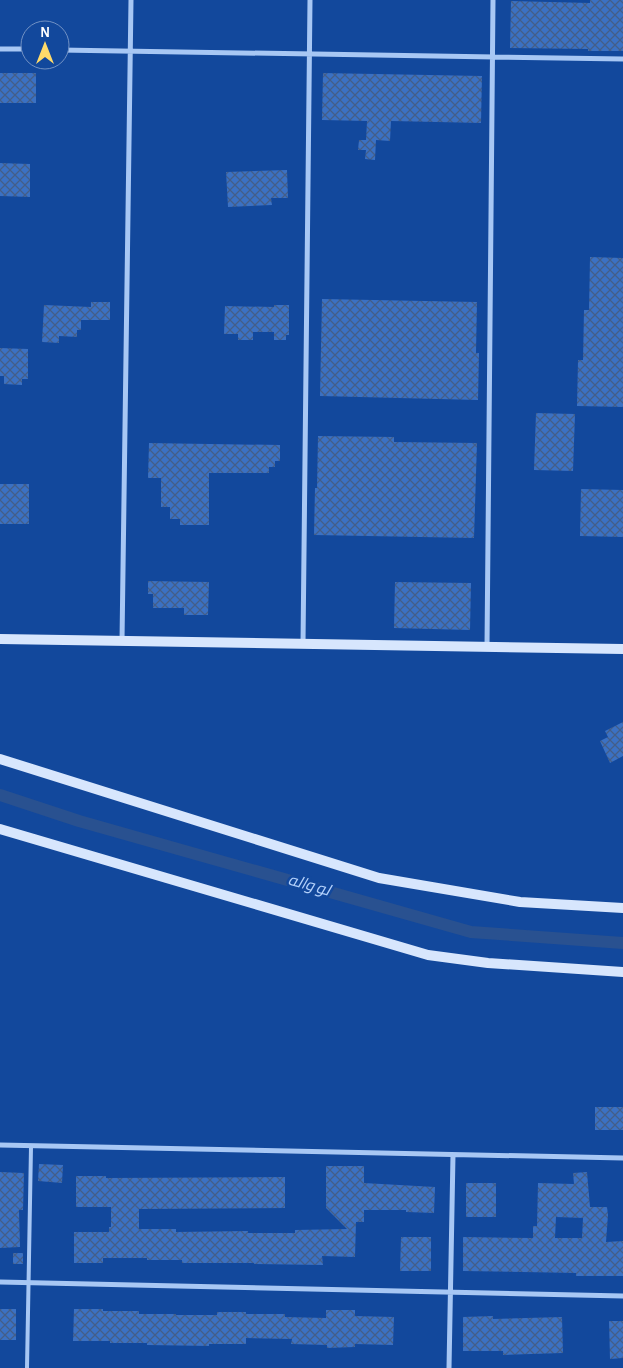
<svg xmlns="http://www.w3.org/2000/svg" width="623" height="1368" font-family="'Alegreya Sans',Cairo,sans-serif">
  <defs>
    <pattern id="building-cross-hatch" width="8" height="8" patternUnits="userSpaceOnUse" patternTransform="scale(1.25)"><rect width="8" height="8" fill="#3b71c3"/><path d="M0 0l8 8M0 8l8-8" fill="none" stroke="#445e88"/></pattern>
  </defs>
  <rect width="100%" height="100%" fill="#12489c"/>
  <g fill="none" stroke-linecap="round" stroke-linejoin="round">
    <path stroke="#295190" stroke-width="12" d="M 0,795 L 79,821 L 471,932 L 623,943"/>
  </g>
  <path fill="url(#building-cross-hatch)" fill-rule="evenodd" d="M 590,0 L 623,0 L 623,51 L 588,51 L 588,49 L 510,48 L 511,1 L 590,3 Z
    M 0,73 L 36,73 L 36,103 L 0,103 Z
    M 323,73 L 482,76 L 481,123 L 391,121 L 390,141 L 376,140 L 375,160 L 365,159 L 366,150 L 358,150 L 359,140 L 366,140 L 367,121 L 322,120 Z
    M 0,163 L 30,164 L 30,197 L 0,196 Z
    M 287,170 L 288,198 L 271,198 L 272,205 L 228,207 L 226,172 Z
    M 590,257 L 623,258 L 623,407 L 577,406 L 578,360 L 583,360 L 584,310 L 589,310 Z
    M 322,299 L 477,302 L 476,353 L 479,353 L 478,400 L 320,396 Z
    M 91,302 L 110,302 L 110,320 L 81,320 L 81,330 L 77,330 L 77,337 L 59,336 L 59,343 L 42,342 L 44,305 L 91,307 Z
    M 274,305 L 289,305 L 289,335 L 286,335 L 286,340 L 274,340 L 274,332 L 253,332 L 253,340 L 238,340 L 238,334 L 224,334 L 225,306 L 274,307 Z
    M 0,348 L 28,349 L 28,379 L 22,379 L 22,385 L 4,384 L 4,376 L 0,376 Z
    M 536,413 L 575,414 L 573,471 L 534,470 Z
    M 318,436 L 394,437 L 394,442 L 477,443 L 474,538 L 314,535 L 315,488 L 317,488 Z
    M 149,443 L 280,445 L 280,461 L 275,461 L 275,467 L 269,467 L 269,473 L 209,473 L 209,525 L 180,525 L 180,519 L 170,519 L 170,507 L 161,507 L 161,478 L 148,478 Z
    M 0,484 L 29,484 L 29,524 L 0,524 Z
    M 581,489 L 623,490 L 623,537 L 580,536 Z
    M 148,581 L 209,582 L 208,615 L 184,615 L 184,608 L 153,608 L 153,594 L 148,594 Z
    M 395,582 L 471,583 L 470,630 L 394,628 Z
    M 623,722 L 623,756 L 610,763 L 600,741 L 608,737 L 605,731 Z
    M 595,1107 L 623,1107 L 623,1130 L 595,1130 Z
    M 39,1164 L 63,1165 L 62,1183 L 38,1181 Z
    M 326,1166 L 364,1166 L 364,1183 L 435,1187 L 434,1213 L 406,1212 L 406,1210 L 364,1210 L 364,1222 L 356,1222 L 355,1257 L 322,1256 L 323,1265 L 254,1264 L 254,1263 L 182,1263 L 182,1260 L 147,1260 L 147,1258 L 103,1258 L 103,1263 L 74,1263 L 74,1232 L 109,1232 L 109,1227 L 111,1227 L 111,1207 L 76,1207 L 76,1176 L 106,1176 L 106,1178 L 285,1177 L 285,1208 L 139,1209 L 139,1229 L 176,1229 L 176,1232 L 248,1231 L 248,1233 L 295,1233 L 295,1230 L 347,1229 L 326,1208 Z
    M 0,1172 L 24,1173 L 23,1210 L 19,1210 L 20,1247 L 0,1248 Z
    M 587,1172 L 590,1207 L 607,1207 L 608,1215 L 606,1242 L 623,1241 L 623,1276 L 576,1276 L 576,1273 L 463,1271 L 463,1237 L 533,1238 L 533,1226 L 537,1226 L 538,1183 L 574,1184 L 573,1173 ZM 556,1217 L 583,1218 L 582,1238 L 555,1238 Z
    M 466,1183 L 496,1183 L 496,1217 L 466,1217 Z
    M 401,1237 L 431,1237 L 431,1271 L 400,1271 Z
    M 13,1253 L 23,1253 L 23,1264 L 13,1264 Z
    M 0,1309 L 16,1309 L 16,1340 L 0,1340 Z
    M 74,1309 L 103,1309 L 103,1311 L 139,1311 L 139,1314 L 176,1314 L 176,1315 L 217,1315 L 217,1312 L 246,1312 L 246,1314 L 285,1314 L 285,1317 L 326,1318 L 326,1310 L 355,1310 L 355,1316 L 394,1317 L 393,1345 L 355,1344 L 355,1347 L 327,1348 L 327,1345 L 291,1344 L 292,1339 L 246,1338 L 246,1344 L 209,1344 L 209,1346 L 147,1345 L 147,1343 L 110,1343 L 110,1341 L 73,1341 Z
    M 493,1316 L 493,1319 L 562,1317 L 563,1353 L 503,1355 L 503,1351 L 463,1351 L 463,1317 Z
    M 609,1321 L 623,1321 L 623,1358 L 610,1359 Z"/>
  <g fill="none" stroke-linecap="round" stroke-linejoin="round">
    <path stroke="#a7c7f4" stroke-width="4" d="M 27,1368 L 31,1147"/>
    <path stroke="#a7c7f4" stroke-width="5" d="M 0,49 L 30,49
      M 60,50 L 623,59
      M 122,641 L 131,0
      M 303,644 L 310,0
      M 487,647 L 493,0
      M 0,1145 L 623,1158
      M 0,1282 L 623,1296
      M 449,1368 L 453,1155"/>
    <path stroke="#d7e6fd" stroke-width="10" d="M 0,639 L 623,649
      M 0,759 L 379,878 L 520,902 L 623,908
      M 0,829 L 428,955 L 488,963 L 623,972"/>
  </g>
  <g text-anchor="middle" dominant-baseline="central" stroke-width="5" stroke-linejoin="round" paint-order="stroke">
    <g font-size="16" font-style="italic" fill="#b4d1fb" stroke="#12489c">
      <text transform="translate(309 885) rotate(16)">لو واله</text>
    </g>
  </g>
  <g transform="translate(45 45)"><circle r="24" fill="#12489c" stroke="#7191c4"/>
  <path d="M0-4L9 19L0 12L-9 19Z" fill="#ffdb6a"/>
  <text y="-8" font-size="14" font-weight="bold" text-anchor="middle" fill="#ffffff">N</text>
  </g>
</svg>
